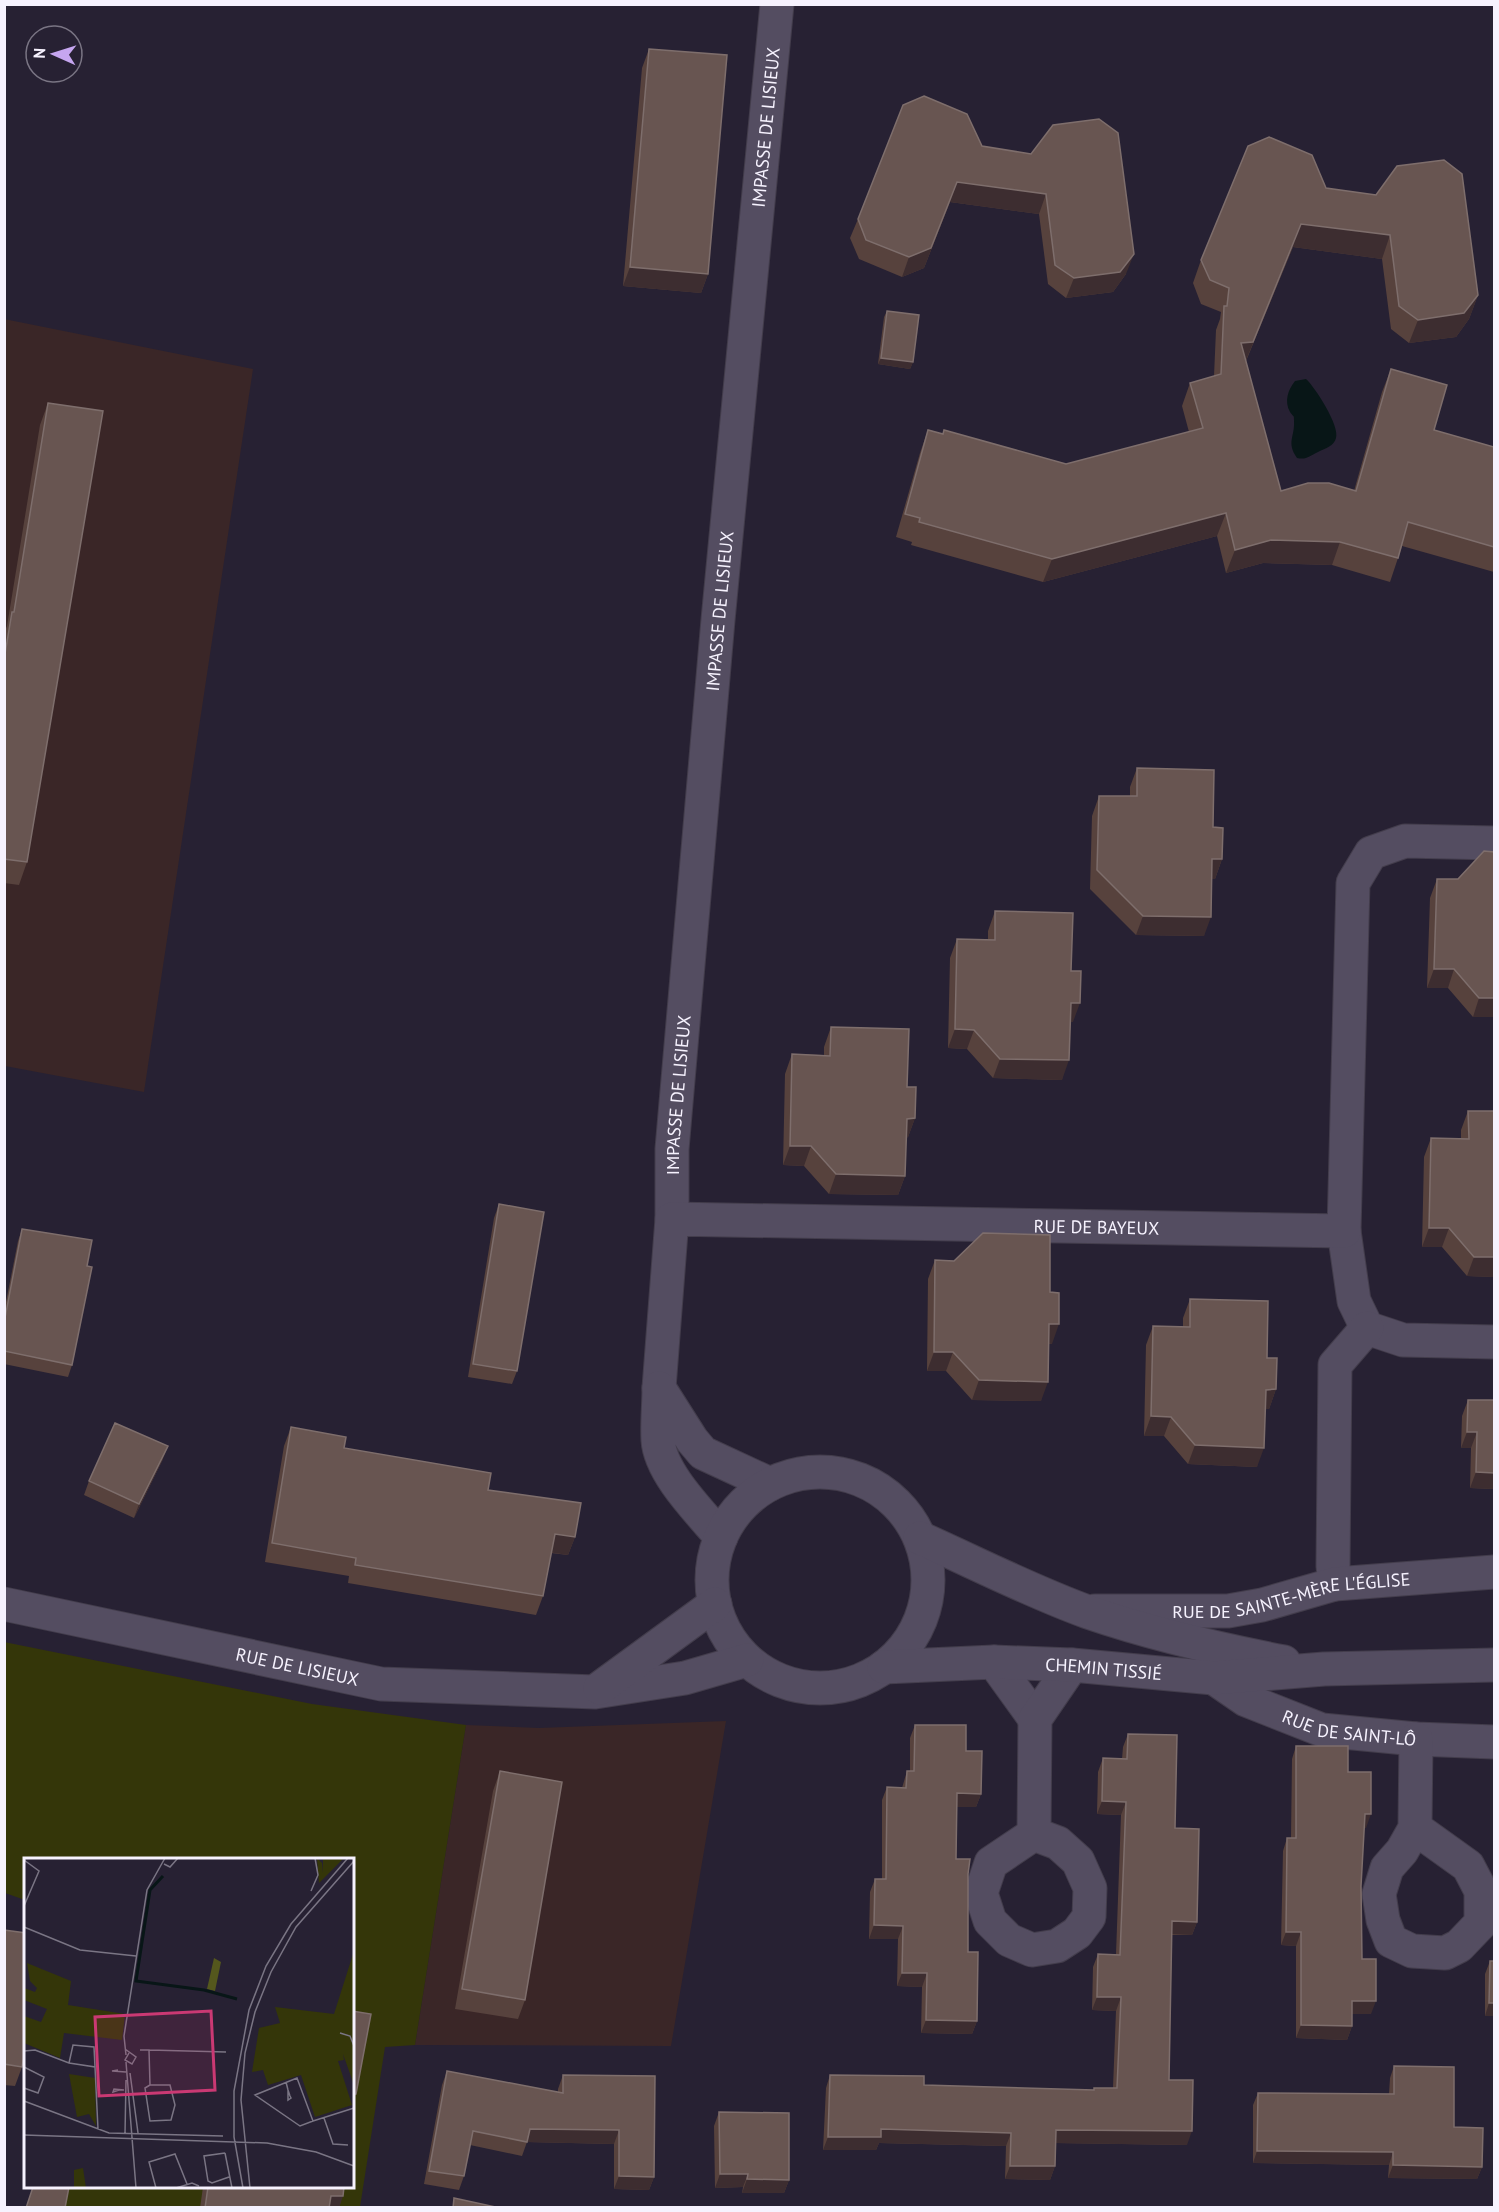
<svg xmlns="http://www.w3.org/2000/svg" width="1499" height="2212" font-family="'PT Sans',sans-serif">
  <rect width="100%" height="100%" fill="#272133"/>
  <path fill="#3a2627" d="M 4,319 L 253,369 L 144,1092 L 5,1066 Z
    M 726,1721 L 671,2046 L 415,2045 L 466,1725 L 539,1728 Z"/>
  <path fill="#343609" d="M 4,1642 L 312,1704 L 466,1725 L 415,2045 L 385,2047 L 360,2207 L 64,2207 L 67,2187 L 352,2186 L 352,1860 L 26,1860 L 25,1900 L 5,1893 Z"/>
  <path fill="#081617" d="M 1306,379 C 1315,387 1340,426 1336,438 C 1334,446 1326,448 1318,452 C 1309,456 1307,460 1297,458 C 1286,442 1295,437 1294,421 C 1294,414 1294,418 1290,412 C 1284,401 1288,390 1295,381 Z"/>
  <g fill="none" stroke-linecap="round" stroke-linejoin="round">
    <defs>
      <g id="minor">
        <path id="s1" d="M 672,1219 L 672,1149 L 718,620 L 777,4"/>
        <path d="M 1344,1231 L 1354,1301 L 1367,1328 L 1403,1340 L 1494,1342"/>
        <path id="s2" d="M 659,1388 L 672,1219 L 1344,1231 L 1353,883 L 1371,853 L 1405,841 L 1494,843"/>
        <path d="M 721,1537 C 700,1512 660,1473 658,1440 C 657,1423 659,1405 659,1388 L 692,1440 L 703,1453 L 770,1484"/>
        <path d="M 1335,1584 L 1333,1566 L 1335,1365 L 1367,1328"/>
        <path id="s3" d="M 1095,1611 L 1228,1611 L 1262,1605 L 1335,1584 L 1494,1572"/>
        <path d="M 994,1662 L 1035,1719"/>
        <path id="s4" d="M 1214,1678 L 1246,1700 L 1322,1730 L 1416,1739 L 1494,1742"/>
        <path d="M 1415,1828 L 1468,1866 L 1481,1891 L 1481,1923 L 1459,1946 L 1445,1953 L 1412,1951 L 1391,1941 L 1383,1920 L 1379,1894 L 1387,1868 L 1402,1851 L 1415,1828 L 1416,1739"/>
        <path d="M 1034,1834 L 1058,1843 L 1078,1861 L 1090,1888 L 1089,1917 L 1077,1933 L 1057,1946 L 1032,1950 L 1009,1940 L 990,1921 L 981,1893 L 991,1863 L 1034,1834 L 1035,1719 L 1072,1665"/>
      </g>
      <g id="tertiary">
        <circle cx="820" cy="1580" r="108"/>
        <path d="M 920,1538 C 976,1563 1030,1591 1088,1612 C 1152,1634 1217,1649 1284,1662"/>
        <path id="s5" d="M 4,1604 L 381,1684 L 595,1692 L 685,1678 L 747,1660"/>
        <path id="s6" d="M 884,1667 L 994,1662 L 1072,1665 L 1214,1678 L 1324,1669 L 1494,1665"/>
        <path d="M 600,1688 L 715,1604"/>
      </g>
    </defs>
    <use href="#minor" stroke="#433d4c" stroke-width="35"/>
    <use href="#tertiary" stroke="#433d4c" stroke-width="35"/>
    <use href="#minor" stroke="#544d61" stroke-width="33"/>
    <use href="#tertiary" stroke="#544d61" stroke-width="33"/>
  </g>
  <path fill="#57423d" d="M 649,49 L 708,274 L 701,293 L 623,286 L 642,68 Z
    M 982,146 L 1031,154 L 1126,274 L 1113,292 L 1066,298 L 1048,284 L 1039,214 L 950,202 L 924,268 L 902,277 L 859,259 L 850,238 L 858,219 Z
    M 1326,188 L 1478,295 L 1469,319 L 1456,337 L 1409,343 L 1391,329 L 1382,259 L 1293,247 L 1246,361 L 1281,491 L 1354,491 L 1382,392 L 1391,369 L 1434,430 L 1494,447 L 1494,572 L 1402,546 L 1390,582 L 1332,565 L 1263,563 L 1226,573 L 1217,536 L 1043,582 L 911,545 L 912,542 L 896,537 L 920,453 L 928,430 L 943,434 L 944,430 L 1066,464 L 1189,432 L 1182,406 L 1190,383 L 1214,376 L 1216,330 L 1220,319 L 1221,312 L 1201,304 L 1193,283 L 1201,260 Z
    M 887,311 L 913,362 L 910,369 L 878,364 L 884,317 Z
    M 48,403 L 27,862 L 19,885 L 4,883 L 4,633 L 7,626 L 40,425 Z
    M 1137,768 L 1213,827 L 1222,859 L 1215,879 L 1212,879 L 1204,936 L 1136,935 L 1090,889 L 1092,816 L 1099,796 L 1130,796 L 1130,787 Z
    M 1494,852 L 1494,1017 L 1473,1017 L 1448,988 L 1427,988 L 1430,898 L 1437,879 L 1458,879 Z
    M 995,911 L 1071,971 L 1073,1022 L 1070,1022 L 1062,1080 L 993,1078 L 967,1049 L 948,1048 L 950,958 L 957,939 L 988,939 L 988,931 Z
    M 831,1027 L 907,1087 L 915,1118 L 908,1137 L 906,1138 L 905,1176 L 898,1195 L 829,1194 L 804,1166 L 783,1165 L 785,1074 L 792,1054 L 824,1055 L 824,1047 Z
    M 1468,1111 L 1494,1277 L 1467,1276 L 1442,1247 L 1422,1247 L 1424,1157 L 1431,1138 L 1461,1138 L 1461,1130 Z
    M 499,1204 L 517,1371 L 512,1384 L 468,1377 L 494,1218 Z
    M 22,1229 L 87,1266 L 72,1365 L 68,1377 L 4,1364 L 4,1312 L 18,1241 Z
    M 935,1260 L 1050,1292 L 1052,1344 L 1049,1344 L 1041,1401 L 972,1400 L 946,1371 L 927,1371 L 928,1279 Z
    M 1190,1299 L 1267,1358 L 1276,1389 L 1269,1409 L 1265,1409 L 1257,1467 L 1188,1464 L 1164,1436 L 1144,1436 L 1146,1345 L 1153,1326 L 1183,1327 L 1183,1318 Z
    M 1468,1400 L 1494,1489 L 1470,1488 L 1471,1448 L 1461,1448 L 1462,1416 Z
    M 291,1427 L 344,1448 L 488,1490 L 575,1537 L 568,1555 L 551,1553 L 543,1596 L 536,1615 L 348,1583 L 349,1576 L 265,1562 L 284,1446 Z
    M 163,1459 L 134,1518 L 84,1495 L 89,1481 Z
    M 915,1725 L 966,1751 L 981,1794 L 976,1807 L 957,1807 L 956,1859 L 968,1874 L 968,1952 L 977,2021 L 972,2034 L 921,2033 L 922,1987 L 897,1986 L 898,1939 L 869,1939 L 870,1892 L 875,1879 L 882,1879 L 882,1800 L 887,1787 L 902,1788 L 907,1771 L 910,1771 L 910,1738 Z
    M 1128,1734 L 1175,1828 L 1197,1922 L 1192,1935 L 1172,1935 L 1169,2080 L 1187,2145 L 1056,2143 L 1055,2166 L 1050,2180 L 1005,2179 L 1006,2146 L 879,2143 L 876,2150 L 823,2150 L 826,2088 L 830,2075 L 924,2085 L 1094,2090 L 1094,2088 L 1113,2088 L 1116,2011 L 1092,2010 L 1093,1967 L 1098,1954 L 1116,1954 L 1121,1815 L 1097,1814 L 1098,1772 L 1103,1758 L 1122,1759 L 1123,1747 Z
    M 1296,1746 L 1348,1772 L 1366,1828 L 1364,1828 L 1361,1886 L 1362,1959 L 1371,2014 L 1352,2014 L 1352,2026 L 1347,2040 L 1296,2038 L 1296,1946 L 1281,1945 L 1283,1851 L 1287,1838 L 1291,1838 L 1292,1759 Z
    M 500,1771 L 525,2000 L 518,2019 L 455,2009 L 493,1791 Z
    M 4,1930 L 22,2067 L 15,2086 L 4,2085 Z
    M 1490,1961 L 1494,1961 L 1494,2042 L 1494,2016 L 1485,2016 L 1485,1974 Z
    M 352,2011 L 356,2094 L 352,2103 Z
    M 1394,2066 L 1454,2127 L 1482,2167 L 1477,2179 L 1388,2178 L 1389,2165 L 1253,2163 L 1253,2105 L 1258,2093 L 1389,2094 L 1390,2078 Z
    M 447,2071 L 558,2092 L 558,2089 L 563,2075 L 655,2076 L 654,2177 L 649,2190 L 614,2189 L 614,2144 L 527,2142 L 522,2156 L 470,2145 L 464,2176 L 459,2190 L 424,2184 L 442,2085 Z
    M 719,2112 L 789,2180 L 784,2193 L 742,2193 L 743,2187 L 715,2188 L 714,2126 Z
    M 203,2187 L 344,2187 L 339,2208 L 200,2208 Z"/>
  <path fill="#3d2d30" d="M 957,182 L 1046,194 L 1039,214 L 950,202 L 924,268 L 902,277 L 909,257 Z
    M 1301,224 L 1390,235 L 1382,259 L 1293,247 L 1244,365 L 1241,343 Z
    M 1134,254 L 1126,274 L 1113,292 L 1066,298 L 1074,278 Z
    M 630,267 L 708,274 L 701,293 L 623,286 Z
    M 1478,295 L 1469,319 L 1456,337 L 1409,343 L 1418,320 Z
    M 881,358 L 913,362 L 910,369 L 878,364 Z
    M 1226,513 L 1217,536 L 1043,582 L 1052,559 Z
    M 1271,540 L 1340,542 L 1332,565 L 1263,563 L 1226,573 L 1235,550 Z
    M 1212,859 L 1222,859 L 1215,879 L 1205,879 Z
    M 1143,916 L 1211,917 L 1204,936 L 1136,935 Z
    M 1434,969 L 1454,969 L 1448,988 L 1427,988 Z
    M 1479,998 L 1494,998 L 1494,1017 L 1473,1017 Z
    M 1071,1003 L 1080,1003 L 1073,1022 L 1063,1022 Z
    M 955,1029 L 974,1030 L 967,1049 L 948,1048 Z
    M 1000,1059 L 1069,1060 L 1062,1080 L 993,1078 Z
    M 915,1118 L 908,1137 L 900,1138 L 907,1119 Z
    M 790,1146 L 811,1146 L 804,1166 L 783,1165 Z
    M 836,1174 L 905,1176 L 898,1195 L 829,1194 Z
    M 1429,1228 L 1449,1228 L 1442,1247 L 1422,1247 Z
    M 1474,1257 L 1494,1257 L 1494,1277 L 1467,1276 Z
    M 1049,1324 L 1059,1324 L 1052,1344 L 1042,1343 Z
    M 934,1352 L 953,1352 L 946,1371 L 927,1371 Z
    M 979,1380 L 1048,1382 L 1041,1401 L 972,1400 Z
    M 1276,1389 L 1269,1409 L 1259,1409 L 1266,1390 Z
    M 1151,1416 L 1171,1417 L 1164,1436 L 1144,1436 Z
    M 1467,1432 L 1477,1432 L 1471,1448 L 1461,1448 Z
    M 1195,1445 L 1264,1448 L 1257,1467 L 1188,1464 Z
    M 168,1446 L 163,1459 L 134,1518 L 139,1504 Z
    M 1476,1472 L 1494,1473 L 1494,1489 L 1470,1488 Z
    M 555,1534 L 575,1537 L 568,1555 L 548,1552 Z
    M 957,1793 L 981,1794 L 976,1807 L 952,1807 Z
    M 1102,1801 L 1126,1802 L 1121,1815 L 1097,1814 Z
    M 1365,1814 L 1371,1814 L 1366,1828 L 1360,1828 Z
    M 1172,1921 L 1197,1922 L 1192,1935 L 1167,1934 Z
    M 874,1925 L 903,1926 L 898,1939 L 869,1939 Z
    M 1286,1932 L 1301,1932 L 1296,1946 L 1281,1945 Z
    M 902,1973 L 927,1973 L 922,1987 L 897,1986 Z
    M 1097,1997 L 1121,1997 L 1116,2011 L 1092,2010 Z
    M 1352,2001 L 1376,2001 L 1371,2014 L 1347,2014 Z
    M 1489,2003 L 1494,2003 L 1494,2016 L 1485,2016 Z
    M 926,2020 L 977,2021 L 972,2034 L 921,2033 Z
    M 1301,2025 L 1352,2026 L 1347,2040 L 1296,2038 Z
    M 530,2129 L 619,2130 L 614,2144 L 525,2142 Z
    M 881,2129 L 1011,2133 L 1006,2146 L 879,2143 L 876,2150 L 823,2150 L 828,2137 Z
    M 1056,2130 L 1192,2131 L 1187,2145 L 1051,2143 Z
    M 1257,2151 L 1393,2152 L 1389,2165 L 1253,2163 Z
    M 1393,2165 L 1482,2167 L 1477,2179 L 1388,2178 Z
    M 1010,2166 L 1055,2166 L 1050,2180 L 1005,2179 Z
    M 720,2174 L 748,2174 L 743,2187 L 715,2188 Z
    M 619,2176 L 654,2177 L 649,2190 L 614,2189 Z
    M 747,2179 L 789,2180 L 784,2193 L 742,2193 Z
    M 331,2196 L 343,2196 L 339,2208 L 327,2208 Z"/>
  <path fill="#685551" stroke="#7e6e6c" stroke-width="1.5" d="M 649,49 L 727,55 L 708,274 L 630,267 Z
    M 924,96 L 967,114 L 982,146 L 1031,154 L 1053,125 L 1099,119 L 1118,133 L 1134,254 L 1120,272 L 1074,278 L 1055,265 L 1046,194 L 957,182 L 931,248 L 909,257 L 866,240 L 858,219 L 903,105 Z
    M 1269,137 L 1312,155 L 1326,188 L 1376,195 L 1397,166 L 1444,160 L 1462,174 L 1478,295 L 1464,313 L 1418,320 L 1399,306 L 1390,235 L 1301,224 L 1253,342 L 1241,343 L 1281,491 L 1308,483 L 1329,483 L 1356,491 L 1391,369 L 1447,385 L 1434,430 L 1494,447 L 1494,547 L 1408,522 L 1398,558 L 1340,542 L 1271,540 L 1235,550 L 1226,513 L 1052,559 L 919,522 L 920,518 L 905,514 L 928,430 L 943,434 L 944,430 L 1066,464 L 1203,428 L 1190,383 L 1221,374 L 1224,306 L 1227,306 L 1229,288 L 1210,280 L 1201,260 L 1248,146 Z
    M 887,311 L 919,315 L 913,362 L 881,358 Z
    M 48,403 L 103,411 L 27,862 L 4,859 L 4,660 L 12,612 L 14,612 Z
    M 1137,768 L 1214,770 L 1213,827 L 1223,828 L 1222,859 L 1212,859 L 1211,917 L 1143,916 L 1097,870 L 1099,796 L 1137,796 Z
    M 1484,851 L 1494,852 L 1494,998 L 1479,998 L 1454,969 L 1434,969 L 1437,879 L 1458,879 Z
    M 995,911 L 1073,913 L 1071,971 L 1081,971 L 1080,1003 L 1071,1003 L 1069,1060 L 1000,1059 L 974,1030 L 955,1029 L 957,939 L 995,940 Z
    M 831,1027 L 909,1029 L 907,1087 L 916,1087 L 915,1118 L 907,1119 L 905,1176 L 836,1174 L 811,1146 L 790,1146 L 792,1054 L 830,1056 Z
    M 1468,1111 L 1494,1111 L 1494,1257 L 1474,1257 L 1449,1228 L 1429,1228 L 1431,1138 L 1469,1139 Z
    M 499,1204 L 544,1212 L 517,1371 L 473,1364 Z
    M 22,1229 L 92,1240 L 87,1266 L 92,1267 L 72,1365 L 4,1351 L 4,1323 Z
    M 983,1233 L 1050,1235 L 1050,1292 L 1059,1293 L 1059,1324 L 1049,1324 L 1048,1382 L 979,1380 L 953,1352 L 934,1352 L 935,1260 L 954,1261 Z
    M 1190,1299 L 1268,1301 L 1267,1358 L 1277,1358 L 1276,1389 L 1266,1390 L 1264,1448 L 1195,1445 L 1171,1417 L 1151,1416 L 1153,1326 L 1190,1327 Z
    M 1468,1400 L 1494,1400 L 1494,1473 L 1476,1472 L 1477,1432 L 1467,1432 Z
    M 115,1423 L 168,1446 L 139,1504 L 89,1481 Z
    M 291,1427 L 346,1437 L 344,1448 L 491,1473 L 488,1490 L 581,1503 L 575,1537 L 555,1534 L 543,1596 L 355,1565 L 356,1558 L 272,1543 Z
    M 915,1725 L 966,1725 L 966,1751 L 982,1751 L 981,1794 L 957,1793 L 956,1859 L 970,1859 L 968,1874 L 968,1952 L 978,1952 L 977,2021 L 926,2020 L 927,1973 L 902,1973 L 903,1926 L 874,1925 L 875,1879 L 886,1879 L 887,1787 L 906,1788 L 907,1771 L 914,1771 Z
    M 1128,1734 L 1177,1735 L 1175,1828 L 1199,1829 L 1197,1922 L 1172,1921 L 1169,2080 L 1193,2080 L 1192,2131 L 1056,2130 L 1055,2166 L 1010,2166 L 1011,2133 L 881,2129 L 881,2137 L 828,2137 L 830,2075 L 924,2076 L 924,2085 L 1094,2090 L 1094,2088 L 1117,2088 L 1121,1997 L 1097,1997 L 1098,1954 L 1120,1955 L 1126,1802 L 1102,1801 L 1103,1758 L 1127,1759 Z
    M 1296,1746 L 1348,1746 L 1348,1772 L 1371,1772 L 1371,1814 L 1365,1814 L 1361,1886 L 1362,1959 L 1376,1959 L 1376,2001 L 1352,2001 L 1352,2026 L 1301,2025 L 1301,1932 L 1286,1932 L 1287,1838 L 1296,1838 Z
    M 500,1771 L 562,1782 L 525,2000 L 462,1989 Z
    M 4,1930 L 26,1933 L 26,2046 L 22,2067 L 4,2064 Z
    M 1490,1961 L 1494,1961 L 1494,2003 L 1489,2003 Z
    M 352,2011 L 371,2014 L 356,2094 L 352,2094 Z
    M 1394,2066 L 1454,2067 L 1454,2127 L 1483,2128 L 1482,2167 L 1393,2165 L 1393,2152 L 1257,2151 L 1258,2093 L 1394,2094 Z
    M 447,2071 L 563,2093 L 563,2075 L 655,2076 L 654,2177 L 619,2176 L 619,2130 L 530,2129 L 527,2142 L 473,2131 L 464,2176 L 429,2171 Z
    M 719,2112 L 789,2113 L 789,2180 L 747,2179 L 748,2174 L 720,2174 Z
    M 33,2187 L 69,2187 L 65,2208 L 26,2208 Z
    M 208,2187 L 344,2187 L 343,2196 L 331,2196 L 329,2208 L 205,2208 Z
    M 454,2198 L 500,2208 L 453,2208 Z"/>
  <g text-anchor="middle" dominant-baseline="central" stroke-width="4.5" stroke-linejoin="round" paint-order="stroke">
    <g font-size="18" fill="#f6f2fe" stroke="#272133">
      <text stroke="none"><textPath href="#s1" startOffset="1096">IMPASSE DE LISIEUX</textPath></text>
      <text stroke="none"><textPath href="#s1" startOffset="610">IMPASSE DE LISIEUX</textPath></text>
      <text stroke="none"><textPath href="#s1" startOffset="124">IMPASSE DE LISIEUX</textPath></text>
      <text stroke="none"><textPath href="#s2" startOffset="594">RUE DE BAYEUX</textPath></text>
      <text stroke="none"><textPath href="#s3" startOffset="198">RUE DE SAINTE-MÈRE L'ÉGLISE</textPath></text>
      <text stroke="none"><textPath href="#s5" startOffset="300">RUE DE LISIEUX</textPath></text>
      <text stroke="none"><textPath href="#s6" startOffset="220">CHEMIN TISSIÉ</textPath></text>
      <text stroke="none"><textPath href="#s4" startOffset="147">RUE DE SAINT-LÔ</textPath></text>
    </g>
  </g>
  <g transform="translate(24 1858)">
    <rect width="330" height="330" fill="#272133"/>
    <path d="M 293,0 L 298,5 L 299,15 L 299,1 L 319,1 L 295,25 ZM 330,93 L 330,227 L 319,196 L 320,202 L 314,203 L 328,247 L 291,259 L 277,217 L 244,227 L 239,212 L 228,214 L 235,170 L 256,165 L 251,149 L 310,156 ZM 3,105 L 47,123 L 44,147 L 101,156 L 98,182 L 40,175 L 36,200 L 0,185 L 0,158 L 17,164 L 23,151 L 0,142 L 0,130 L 11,134 L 13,130 L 6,123 ZM 45,216 L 71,220 L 72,268 L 65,256 L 53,259 ZM 59,310 L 62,330 L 50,330 L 50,312 Z" fill="#343609"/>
    <path d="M 190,100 L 197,104 L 191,133 L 183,131 Z" fill="#54571d"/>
    <path fill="none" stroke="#081617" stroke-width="3" d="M 139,18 L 126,32 L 112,123 L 180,132 L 213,141"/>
    <path fill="none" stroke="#7a7584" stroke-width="1.5" d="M 0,2 L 15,13 L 0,48M 140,6 L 146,9 L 154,0M 287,33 L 294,17 L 291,0M 0,69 L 56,92 L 112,98M 316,175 L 326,178 L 330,188M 101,191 L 112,199 L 108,206 L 101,202 L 105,195M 116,192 L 125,192 L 126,227 L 146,227 L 151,247 L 147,262 L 126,263 L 121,230 L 126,227M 125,192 L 202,194M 0,193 L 11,192 L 45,205 L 71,209 L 74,271M 102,197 L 100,178 L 123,32 L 141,0M 102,204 L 112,330M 45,205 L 49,187 L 70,189 L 71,209M 0,209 L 20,219 L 14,235 L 0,230M 94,212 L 88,213 L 102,214M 106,215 L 114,275M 273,220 L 289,263 L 276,268 L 231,237 ZM 262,224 L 264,232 L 266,238 L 267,240 L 264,242 L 264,232M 95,232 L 89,234 L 90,231 L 100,232M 0,243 L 85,275 L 199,278M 300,260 L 309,286 L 324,287M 289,263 L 330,250M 101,276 L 102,222M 0,277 L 243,285 L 292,294 L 330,308M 201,295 L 180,298 L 184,323 L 188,325 L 205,319M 201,295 L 208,330M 132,330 L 125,304 L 151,296 L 163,326M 152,330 L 168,325 L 175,328M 219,330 L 210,279 L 210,233 L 225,152 L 242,108 L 267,66 L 324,0M 226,330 L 217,242 L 221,195 L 231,154 L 247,114 L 272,69 L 330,3"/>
    <path fill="#ca3973" fill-opacity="0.15" stroke="#ca3973" stroke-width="3" d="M 187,153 L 191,232 L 75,238 L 71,159 Z"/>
    <rect width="330" height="330" fill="none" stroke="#f6f2fe" stroke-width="3"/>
  </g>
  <rect width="1499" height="2212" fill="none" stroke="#f6f2fe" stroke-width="12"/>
  <g transform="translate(54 54) rotate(273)"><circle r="28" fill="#272133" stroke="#7a7584" stroke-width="1.5"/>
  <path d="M0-4.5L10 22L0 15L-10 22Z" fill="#c6a6f0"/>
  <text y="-9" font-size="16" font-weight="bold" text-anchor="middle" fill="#f6f2fe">N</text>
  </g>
</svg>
